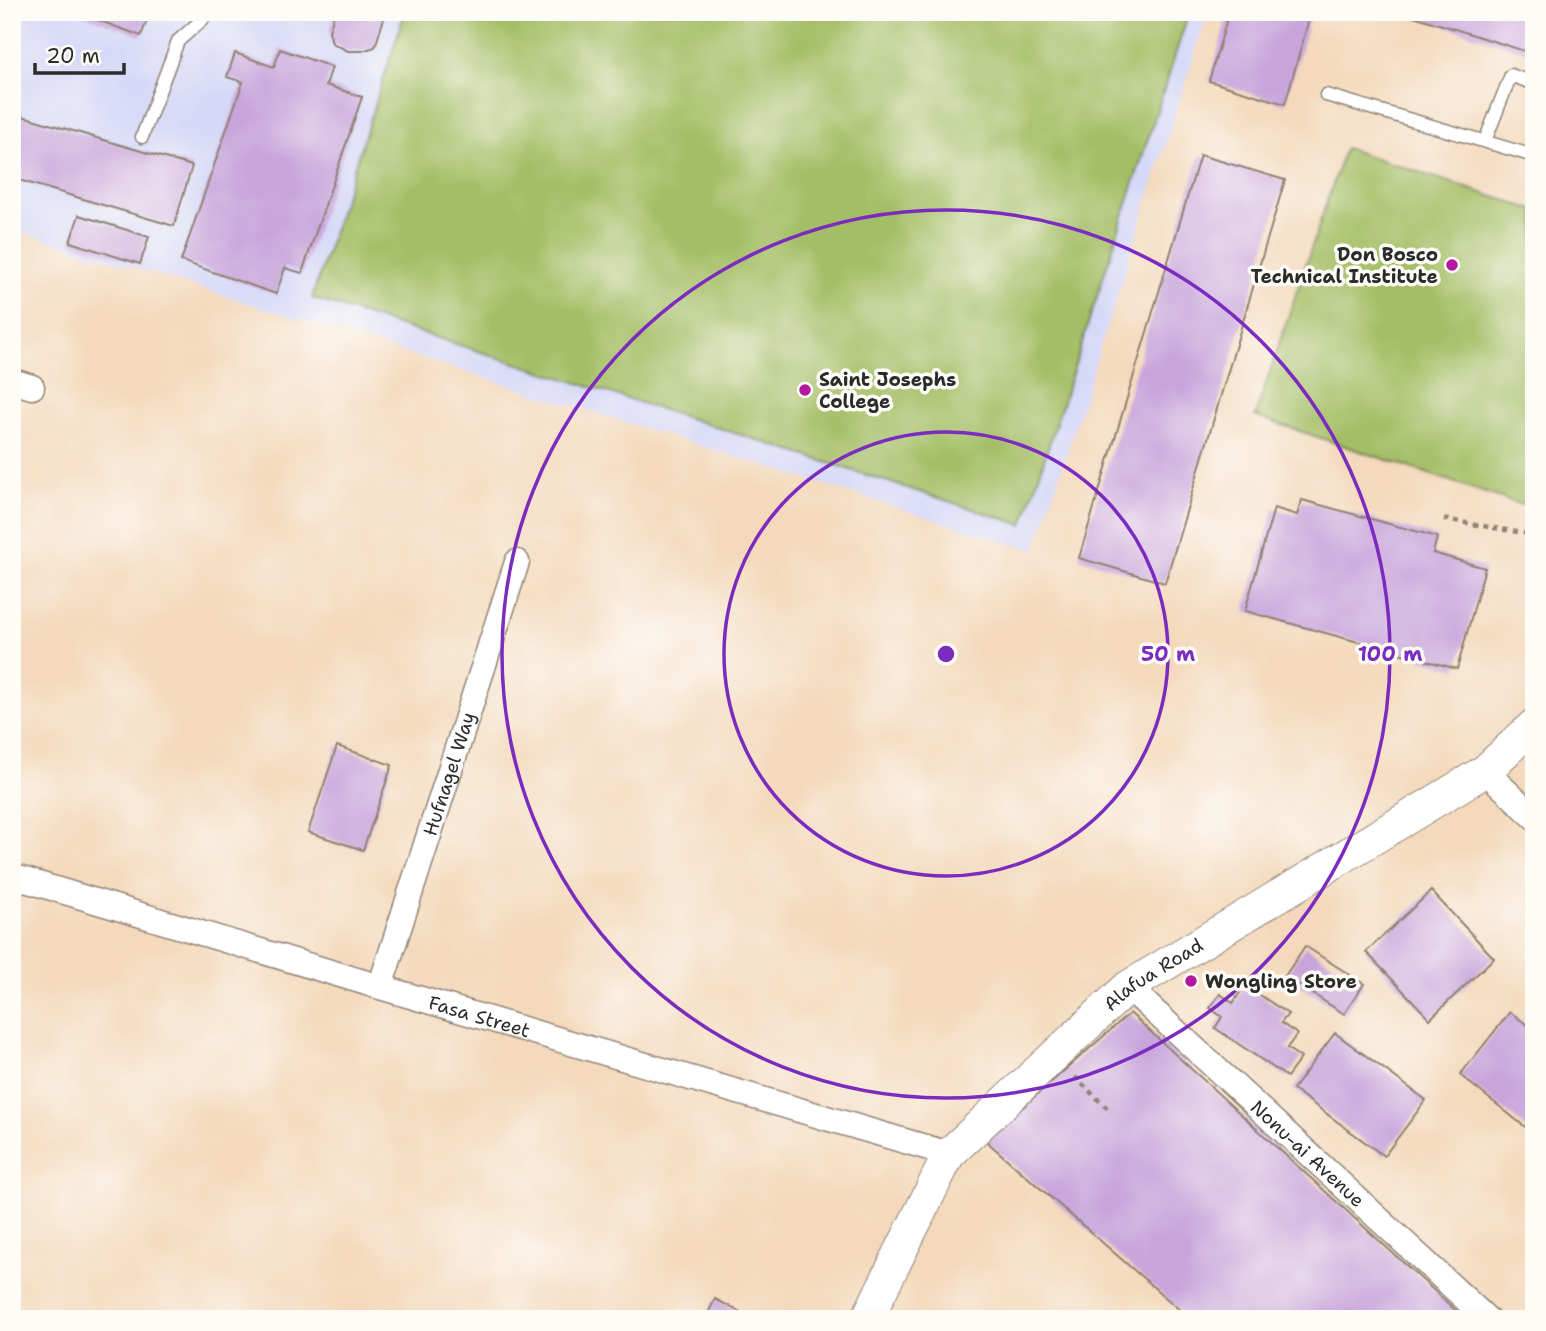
<svg xmlns="http://www.w3.org/2000/svg" width="1546" height="1331" font-family="'Shantell Sans',sans-serif">
  <rect width="100%" height="100%" fill="#fdfcf7"/>
  <filter id="ink" filterUnits="userSpaceOnUse"><feTurbulence type="fractalNoise" baseFrequency=".0143" numOctaves="2"/><feDisplacementMap in="SourceGraphic" scale="14" xChannelSelector="R" yChannelSelector="G"/><feConvolveMatrix kernelMatrix="1 2 1 2 8 2 1 2 1" color-interpolation-filters="sRGB"/></filter>
  <filter id="wash" filterUnits="userSpaceOnUse"><feTurbulence type="fractalNoise" baseFrequency=".00686" numOctaves="4" result="noise"/><feDisplacementMap in="SourceGraphic" scale="28" xChannelSelector="R" yChannelSelector="G"/><feGaussianBlur stdDeviation="1.57" result="paint"/><feColorMatrix in="noise" values="0 0 0 0 0 0 0 0 0 0 0 0 0 0 0 0 0 1.4 0 .05"/><feComposite in="paint" operator="in"/></filter>
  <g filter="url(#wash)">
    <rect width="100%" height="100%" fill="#f4d9bc"/>
    <path fill="#d6d8f8" d="M 12,12 L 1208,12 L 1035,551 L 12,229 Z"/>
    <path fill="#a4be65" stroke="#687448" stroke-width="2" d="M 405,12 L 1189,12 L 1023,525 L 312,298 Z
      M 1345,148 L 1534,210 L 1534,509 L 1255,416 Z"/>
    <g id="blocks">
      <path fill="#c8a4db" d="M 76,12 L 150,12 L 141,36 Z
        M 335,12 L 386,12 L 375,47 L 362,51 L 348,51 L 332,43 L 329,31 Z
        M 1229,12 L 1311,12 L 1285,104 L 1209,81 Z
        M 1534,12 L 1534,54 L 1404,13 L 1404,12 Z
        M 280,49 L 332,67 L 326,85 L 362,97 L 302,273 L 285,268 L 276,294 L 181,261 L 243,82 L 227,77 L 235,53 L 274,67 Z
        M 12,113 L 192,166 L 174,226 L 12,178 Z
        M 1200,155 L 1285,180 L 1165,583 L 1079,558 Z
        M 79,215 L 149,237 L 140,264 L 70,242 Z
        M 1302,500 L 1437,537 L 1433,553 L 1485,568 L 1457,669 L 1245,611 L 1274,508 L 1297,515 Z
        M 337,746 L 392,765 L 363,850 L 308,832 Z
        M 1431,891 L 1494,958 L 1430,1019 L 1366,952 Z
        M 1305,946 L 1364,984 L 1344,1014 L 1285,976 Z
        M 1245,985 L 1288,1014 L 1281,1023 L 1297,1034 L 1287,1048 L 1301,1058 L 1287,1077 L 1215,1028 L 1222,1017 L 1210,1008 L 1220,994 L 1233,1003 Z
        M 1510,1012 L 1534,1030 L 1534,1134 L 1460,1075 Z
        M 1130,1013 L 1465,1319 L 1190,1319 L 985,1140 Z
        M 1335,1033 L 1426,1100 L 1384,1156 L 1293,1089 Z
        M 715,1299 L 754,1319 L 705,1319 Z"/>
    </g>
  </g>
  <g filter="url(#ink)">
    <use href="#blocks" fill-opacity="0" stroke="#908274" stroke-width="2"/>
    <g fill="none" stroke-linecap="round" stroke-linejoin="round">
      <defs>
        <path id="service" d="M 1326,95 L 1534,156
          M 142,137 L 178,41 L 203,19 L 205,12
          M 1485,141 L 1511,75 L 1534,84"/>
        <g id="minor">
          <path d="M 12,381 L 32,387"/>
          <path d="M 1485,771 L 1534,817"/>
          <path id="s1" d="M 12,876 L 380,987 L 949,1154"/>
          <path id="s2" d="M 380,987 L 517,562"/>
          <path id="s3" d="M 1128,987 L 1487,1319"/>
        </g>
        <g id="tertiary">
          <path id="s4" d="M 867,1319 L 949,1154 L 1128,987 L 1485,771 L 1534,725"/>
        </g>
      </defs>
      <use href="#service" stroke="#908274" stroke-width="15"/>
      <use href="#minor" stroke="#908274" stroke-width="27"/>
      <use href="#tertiary" stroke="#908274" stroke-width="34"/>
      <path stroke="#908274" stroke-width="4.5" stroke-dasharray="5 5" stroke-linecap="butt" d="M 1444,519 L 1534,535
        M 1075,1077 L 1111,1112"/>
      <use href="#service" stroke="#fff" stroke-width="12"/>
      <use href="#minor" stroke="#fff" stroke-width="24"/>
      <use href="#tertiary" stroke="#fff" stroke-width="32"/>
    </g>
  </g>
  <g fill="none" stroke="#7b2cbf" stroke-width="3.5">
    <circle cx="946" cy="654" r="222"/>
    <circle cx="946" cy="654" r="444"/>
  </g>
  <g fill="#b5179e" stroke="#fdfcf7" stroke-width="2.5">
    <circle cx="1452" cy="265" r="7"/>
    <circle cx="805" cy="390" r="7"/>
    <circle cx="1191" cy="981" r="7"/>
  </g>
  <g text-anchor="middle" dominant-baseline="central" stroke-width="7" stroke-linejoin="round" paint-order="stroke">
    <g font-size="19" font-weight="bold" fill="#2b2b2b" stroke="#fdfcf7" text-anchor="start">
      <text x="1438" y="254" text-anchor="end">Don Bosco<tspan x="1438" dy="22">Technical Institute</tspan></text>
      <text x="819" y="379">Saint Josephs<tspan x="819" dy="22">College</tspan></text>
      <text x="1205" y="981">Wongling Store</text>
    </g>
    <g font-size="19" fill="#2b2b2b" stroke="#fdfcf7">
      <text stroke="none"><textPath href="#s2" startOffset="224">Hufnagel Way</textPath></text>
      <text stroke="none"><textPath href="#s4" startOffset="457">Alafua Road</textPath></text>
      <text stroke="none"><textPath href="#s1" startOffset="488">Fasa Street</textPath></text>
      <text stroke="none"><textPath href="#s3" startOffset="245">Nonu-ai Avenue</textPath></text>
    </g>
  </g>
  <circle cx="946" cy="654" r="10" fill="#7b2cbf" stroke="#fdfcf7" stroke-width="3.5"/>
  <g font-size="21" text-anchor="middle" font-weight="bold" fill="#7b2cbf" stroke="#fdfcf7" stroke-width="7" stroke-linejoin="round" paint-order="stroke">
    <text x="1168" y="661">50 m</text>
    <text x="1390" y="661">100 m</text>
  </g>
  <rect width="1546" height="1331" fill="none" stroke="#fdfcf7" stroke-width="42"/>
  <path d="M35 63v10h89v-10" fill="none" stroke="#2b2b2b" stroke-width="3.5"/>
  <text x="46" y="63" font-size="21" fill="#2b2b2b" stroke="#fdfcf7" stroke-width="5" paint-order="stroke">20 m</text>
</svg>
